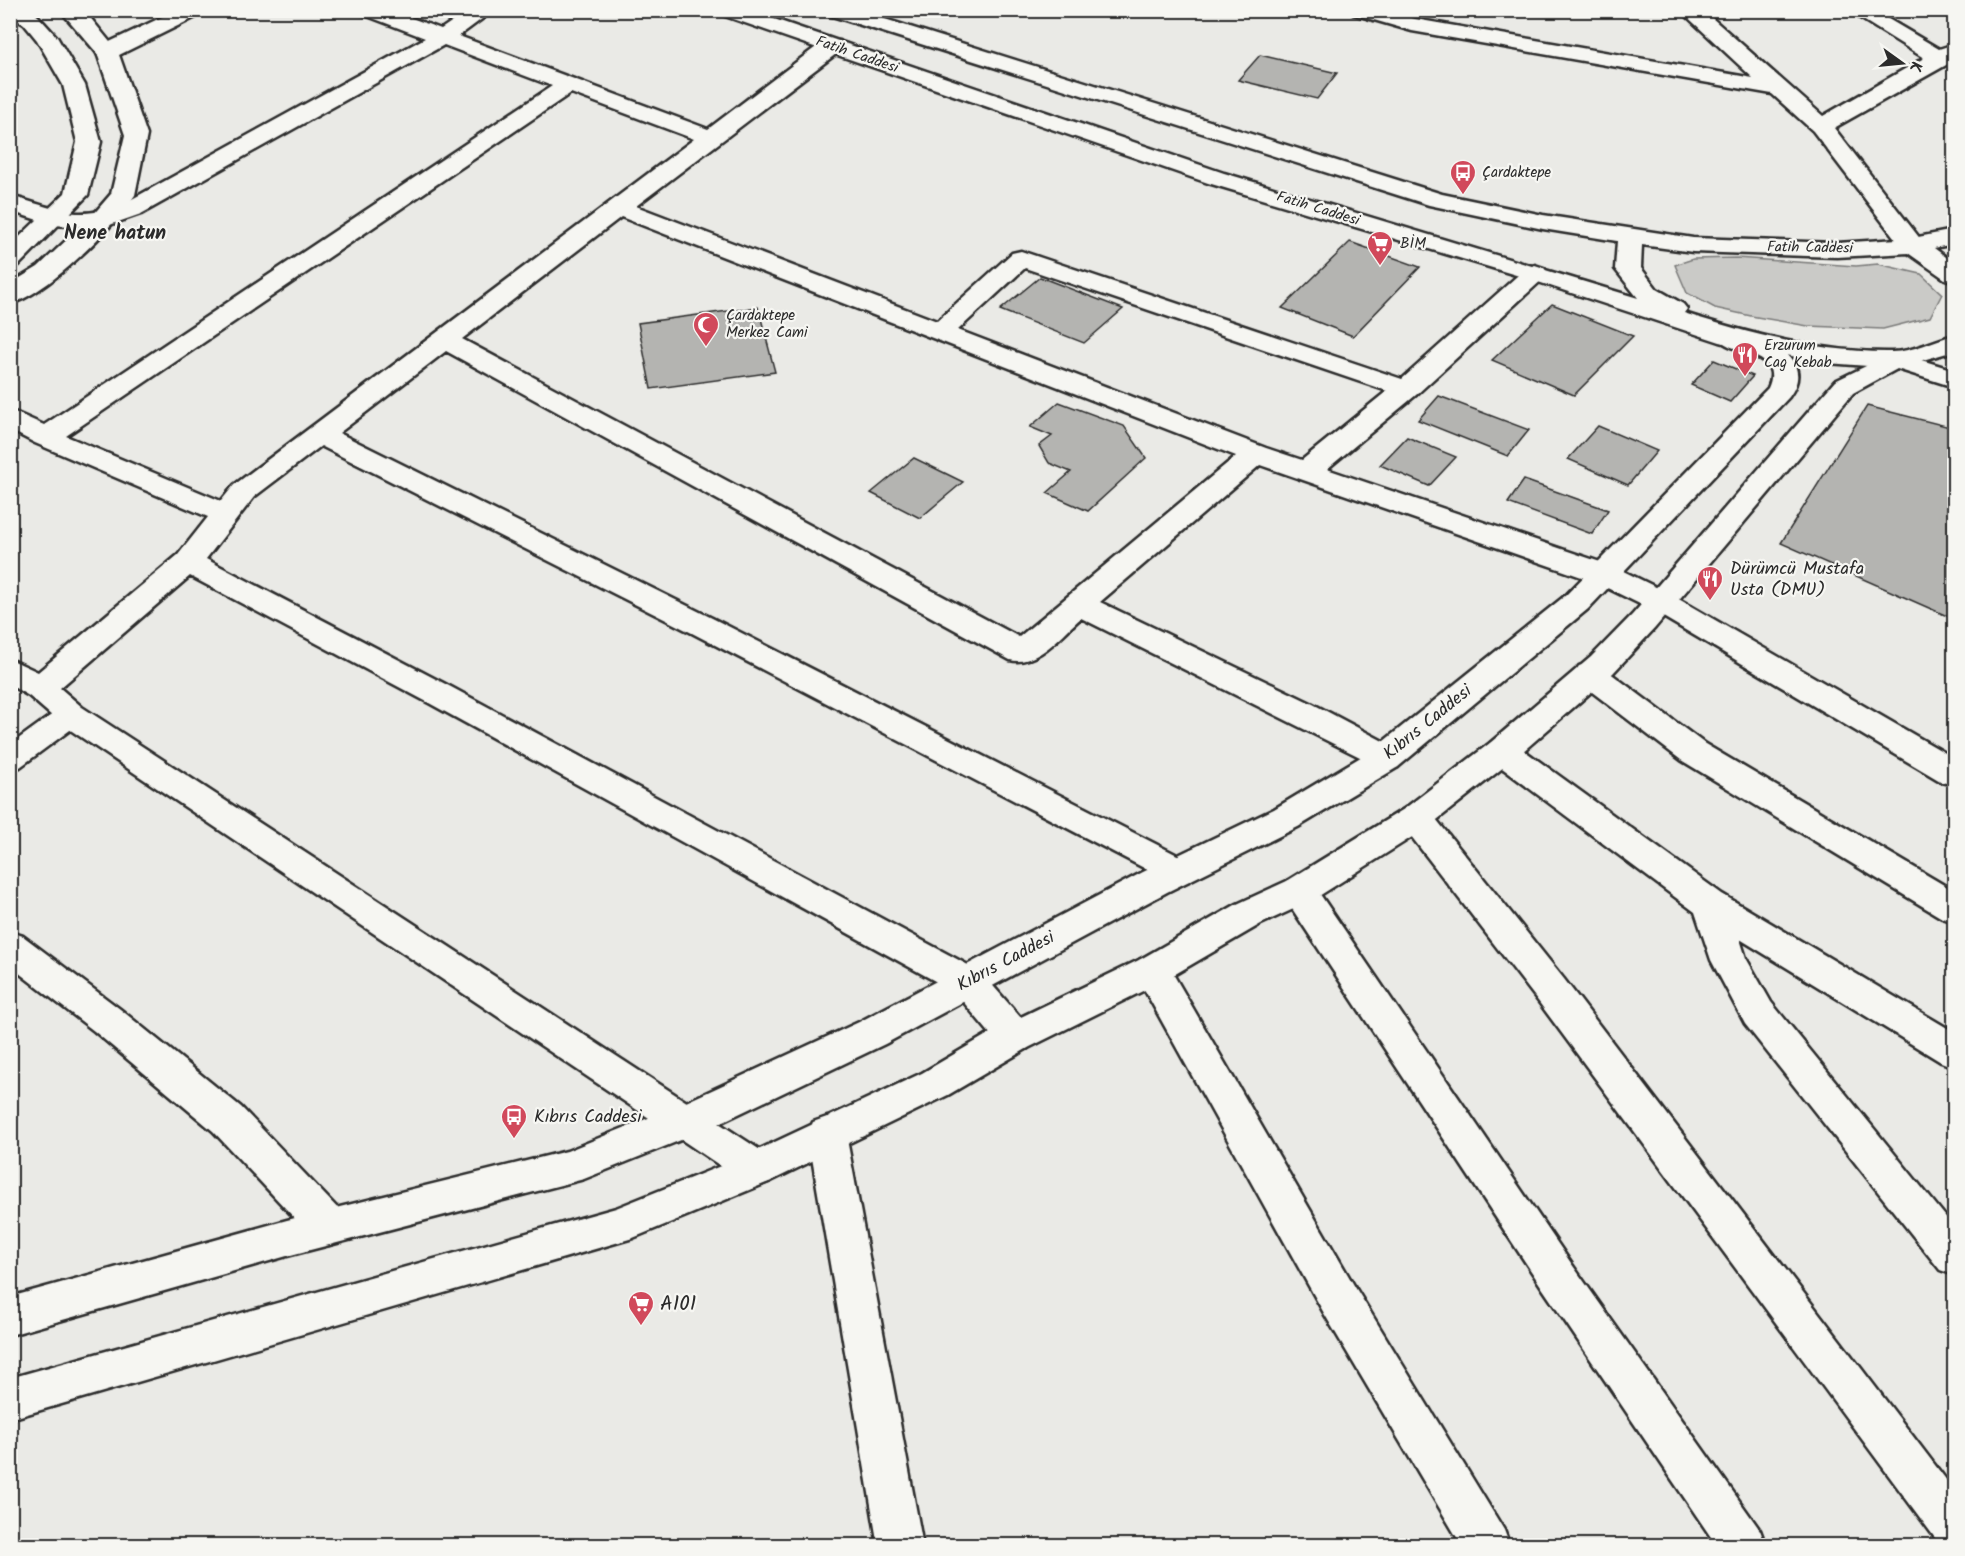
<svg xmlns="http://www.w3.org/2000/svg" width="1965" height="1556" font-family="Kalam,sans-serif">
  <rect width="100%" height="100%" fill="#eaeae6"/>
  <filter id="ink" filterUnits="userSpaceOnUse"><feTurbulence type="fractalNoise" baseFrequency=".0167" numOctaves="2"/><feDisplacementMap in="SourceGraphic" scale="12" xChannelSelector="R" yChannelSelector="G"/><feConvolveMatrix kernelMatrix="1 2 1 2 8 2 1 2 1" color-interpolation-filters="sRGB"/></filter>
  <g filter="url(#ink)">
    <!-- green -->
    <path fill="#cacac7" stroke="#7a7a79" stroke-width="1.5" d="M1736,258L1856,266L1878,264L1921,274L1942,294L1930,317L1883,329L1808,326L1751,316L1715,308L1687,293L1675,265L1693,259Z"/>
    <!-- building -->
    <g fill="#b4b4b1" stroke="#2b2b2b" stroke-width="1.5">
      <path d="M1033,10H1066L1058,17Z"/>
      <path d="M1260,55L1337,73L1317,99L1238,80Z"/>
      <path d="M1350,242L1420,267L1353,336L1282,308Z"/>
      <path d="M1040,277L1123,309L1084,343L1000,310Z"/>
      <path d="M1552,304L1633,336L1574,395L1492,360Z"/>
      <path d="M758,307L775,372L651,389L638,323Z"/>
      <path d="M1714,360L1753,376L1730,402L1691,385Z"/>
      <path d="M1439,396L1529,430L1508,456L1418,420Z"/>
      <path d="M1059,402L1124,426L1146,458L1088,511L1047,493L1071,472L1049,463L1039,446L1052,436L1030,427Z"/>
      <path d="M1867,406L1954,428V619L1781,543Z"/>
      <path d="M1598,426L1657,451L1628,485L1568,459Z"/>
      <path d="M1407,437L1456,457L1429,486L1380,465Z"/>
      <path d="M914,458L963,482L920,518L871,493Z"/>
      <path d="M1524,480L1608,510L1592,534L1508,503Z"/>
    </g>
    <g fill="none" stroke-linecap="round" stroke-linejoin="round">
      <defs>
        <path id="service" d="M71,705L81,708L85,715L81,722L20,767L10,770V745L61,708Z"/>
        <g id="minor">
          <path d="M177,10H205L202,14L115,57H99L96,52L99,47Z"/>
          <path d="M359,10H390L441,29L469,10H494L459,36L708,129L824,41H840L843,46L840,51L636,206L937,321L1012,253L1021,251L1402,379L1526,268L1535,265L1544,268L1548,273L1544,278L1416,395L1327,469L1615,567L1670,594L1954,758V785L1942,782L1648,608L1593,581L1260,465L1100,602L1313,704L1398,749L1402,758L1398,767L1386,770L1081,618C1062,634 1037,667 1010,660L446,351L339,433L714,619L1191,862L1196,871L1191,880L1179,884L1167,880L692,633L321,446L254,497L206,559L451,687L981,972L1028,1026L1034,1037L1028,1048L1015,1052L1002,1048L955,992L429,703L190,576L60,688L82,707L771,1157L777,1169L771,1181L757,1186L743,1181L60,723L29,696L10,685V659L38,672L178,555L208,517L35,443L10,430V410L44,425L552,86L444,45L141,214L101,228L53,225L10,211V196C57,208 74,223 123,204L425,38L362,14ZM571,93L694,139L234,485L221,501L66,436ZM621,217L1236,456L1019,637L462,339ZM1025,268L1387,391L1302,460L1266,448L958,330Z"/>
          <path d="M1350,10H1385L1415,19L1753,78L1680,10H1703L1823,116L1924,58L1847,10H1873L1939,49L1954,44V59L1948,64L1834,128L1925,245L1922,250L1913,252L1904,250L1813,131L1772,94L1412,31L1353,14Z"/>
          <path d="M1590,663L1601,666L1705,744L1954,891V922L1942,918L1681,760L1579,682L1574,674L1579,666Z"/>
          <path d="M1502,739L1514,743L1722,894L1954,1032V1067L1941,1062L1740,939L1746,958L1771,1002L1954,1227V1275L1940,1270L1745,1024L1711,960L1695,912L1490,759L1486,751L1490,743Z"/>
          <path d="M1416,805L1428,809L1564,979L1954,1490V1546L1938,1542L1538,1001L1404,827L1399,818L1404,809Z"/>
          <path d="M1299,877L1311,881L1571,1263L1760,1530L1766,1546H1717L1543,1289L1287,901L1282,891L1287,881Z"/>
          <path d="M10,932L23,936L120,1009L241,1107L343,1214L349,1227L343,1240L329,1245L315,1240L213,1131L94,1031L10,966Z"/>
          <path d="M1152,955L1165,960L1355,1287L1504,1530L1510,1546H1462L1325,1315L1139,980L1134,970L1139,960Z"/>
          <path d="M827,1117L841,1122L846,1134L923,1546H878L808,1134L813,1122Z"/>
        </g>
        <g id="tertiary">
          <path d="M10,10H30L38,16L57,37L85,85L101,142L88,195L19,265L10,267V246L65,193L77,142L63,85L37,40L24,24L10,16Z"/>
          <path d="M60,10H84L118,52L147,135L135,195C113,227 48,294 10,304V284L38,267L92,216L111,194L125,135L97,53Z"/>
        </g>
        <g id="secondary">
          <path d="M1729,328C1760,336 1819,356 1789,397L1588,609L1398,767L1298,827L1167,892L885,1044L701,1132L584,1179L287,1256L10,1335V1297L287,1220L567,1151L673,1108L859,1022L1143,872L1274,809L1374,749L1566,595L1768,388C1785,351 1730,356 1716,336L1720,330Z"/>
          <path d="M1895,352L1954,370V387L1897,369L1853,393L1655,628L1613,673L1514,759L1428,827L1311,901L1261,924L1165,980L1028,1048L948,1095L771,1181L633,1238L10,1419V1378L616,1208L743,1157L922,1073L1002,1026L1139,960L1237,904L1287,881L1404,809L1490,743L1591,657L1633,614L1835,381Z"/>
        </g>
        <path id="primary" d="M716,10H748L1224,173L1638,298L1615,269L1617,241L1543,229L1429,205L826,14L823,10H856L1442,194L1543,215L1693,238L1837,243L1913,238L1954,230V244L1934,248L1954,263V282L1945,279L1908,253L1837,257L1693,252L1642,245L1641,268L1657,289L1683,304L1687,309L1684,313C1750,334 1822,353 1892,352C1912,352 1935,340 1954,335V351L1895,368L1827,363L1720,342L1526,278L1208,183L719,14Z"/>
      </defs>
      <!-- service casing -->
      <use href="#service" stroke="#2b2b2b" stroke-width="5"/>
      <!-- minor casing -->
      <use href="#minor" stroke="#2b2b2b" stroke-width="5"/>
      <!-- tertiary casing -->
      <use href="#tertiary" stroke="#2b2b2b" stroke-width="5"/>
      <!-- secondary casing -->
      <use href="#secondary" stroke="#2b2b2b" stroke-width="5"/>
      <!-- primary casing -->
      <use href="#primary" stroke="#2b2b2b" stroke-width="5"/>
      <!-- service -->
      <use href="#service" fill="#f6f6f2" fill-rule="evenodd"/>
      <!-- minor -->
      <use href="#minor" fill="#f6f6f2" fill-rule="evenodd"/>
      <!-- tertiary -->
      <use href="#tertiary" fill="#f6f6f2" fill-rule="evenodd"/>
      <!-- secondary -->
      <use href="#secondary" fill="#f6f6f2" fill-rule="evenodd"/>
      <!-- primary -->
      <use href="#primary" fill="#f6f6f2" fill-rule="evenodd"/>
    </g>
  </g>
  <!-- icons -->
  <defs>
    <symbol id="bus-pin" viewBox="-11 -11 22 30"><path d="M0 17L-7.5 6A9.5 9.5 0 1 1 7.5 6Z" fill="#d1495b" stroke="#f6f6f2"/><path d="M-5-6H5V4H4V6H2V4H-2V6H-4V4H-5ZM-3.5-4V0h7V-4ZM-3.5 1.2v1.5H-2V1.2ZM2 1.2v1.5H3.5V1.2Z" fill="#fff"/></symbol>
    <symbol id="supermarket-pin" viewBox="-11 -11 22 30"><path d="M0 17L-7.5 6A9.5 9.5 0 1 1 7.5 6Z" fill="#d1495b" stroke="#f6f6f2"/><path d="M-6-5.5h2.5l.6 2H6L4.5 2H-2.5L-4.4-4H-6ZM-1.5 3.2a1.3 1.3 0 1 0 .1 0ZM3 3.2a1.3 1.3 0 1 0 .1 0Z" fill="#fff"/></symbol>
    <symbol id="mosque-pin" viewBox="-11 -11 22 30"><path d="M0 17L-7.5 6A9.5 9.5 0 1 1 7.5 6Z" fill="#d1495b" stroke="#f6f6f2"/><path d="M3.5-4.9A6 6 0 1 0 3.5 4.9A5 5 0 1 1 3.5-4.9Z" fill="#fff"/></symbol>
    <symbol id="restaurant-pin" viewBox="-11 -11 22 30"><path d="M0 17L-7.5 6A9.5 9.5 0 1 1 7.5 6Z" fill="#d1495b" stroke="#f6f6f2"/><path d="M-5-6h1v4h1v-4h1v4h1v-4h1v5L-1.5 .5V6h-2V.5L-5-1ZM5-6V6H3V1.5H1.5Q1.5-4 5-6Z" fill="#fff"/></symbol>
  </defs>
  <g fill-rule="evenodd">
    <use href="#bus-pin" x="1448" y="158" width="30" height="40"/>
    <use href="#supermarket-pin" x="1365" y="229" width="30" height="40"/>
    <use href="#mosque-pin" x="691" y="310" width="30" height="40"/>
    <use href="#restaurant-pin" x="1730" y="340" width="30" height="40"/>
    <use href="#restaurant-pin" x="1695" y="564" width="30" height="40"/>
    <use href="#bus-pin" x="499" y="1102" width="30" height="40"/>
    <use href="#supermarket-pin" x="626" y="1289" width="30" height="40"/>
  </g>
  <g text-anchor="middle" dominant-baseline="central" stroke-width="4.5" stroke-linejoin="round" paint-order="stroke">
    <!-- far-street labels -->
    <g font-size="15" fill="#2b2b2b" stroke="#f6f6f2">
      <text transform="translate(857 55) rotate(19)">Fatih Caddesi</text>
      <text transform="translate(1318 209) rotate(17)">Fatih Caddesi</text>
      <text transform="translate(1810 248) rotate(1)">Fatih Caddesi</text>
    </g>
    <!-- far-poi labels -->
    <g font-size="15" fill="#2b2b2b" stroke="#f6f6f2" text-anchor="start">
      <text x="1482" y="173">Çardaktepe</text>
      <text x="1400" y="244">BİM</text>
      <text x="726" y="316">Çardaktepe<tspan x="726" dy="17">Merkez Cami</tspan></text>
      <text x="1764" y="346">Erzurum<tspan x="1764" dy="17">Cag Kebab</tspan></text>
    </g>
    <!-- poi labels -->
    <g font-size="18" fill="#2b2b2b" stroke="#f6f6f2" text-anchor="start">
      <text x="1730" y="569">Dürümcü Mustafa<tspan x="1730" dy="21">Usta (DMU)</tspan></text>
      <text x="534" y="1117">Kıbrıs Caddesi</text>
    </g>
    <!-- street labels -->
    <g font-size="18" fill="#2b2b2b" stroke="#f6f6f2">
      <text transform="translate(1428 723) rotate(-39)">Kıbrıs Caddesi</text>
      <text transform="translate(1006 962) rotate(-28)">Kıbrıs Caddesi</text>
    </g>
    <!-- far-district labels -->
    <g font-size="20" font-weight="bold" fill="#2b2b2b" stroke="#f6f6f2">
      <text x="115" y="234">Nene hatun</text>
    </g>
    <!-- near-poi labels -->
    <g font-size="21" fill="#2b2b2b" stroke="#f6f6f2" text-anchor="start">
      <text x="660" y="1304">A101</text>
    </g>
  </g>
  <!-- margin -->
  <rect width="1965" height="1556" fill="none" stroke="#f6f6f2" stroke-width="36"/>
  <rect x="18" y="18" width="1929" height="1520" fill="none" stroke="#2b2b2b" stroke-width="2" filter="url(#ink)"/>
  <!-- north arrow -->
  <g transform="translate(1902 63) rotate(105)" stroke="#f6f6f2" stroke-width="4.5" paint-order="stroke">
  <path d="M0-4.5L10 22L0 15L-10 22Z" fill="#2b2b2b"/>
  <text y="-9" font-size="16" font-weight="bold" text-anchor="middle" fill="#2b2b2b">K</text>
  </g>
</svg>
